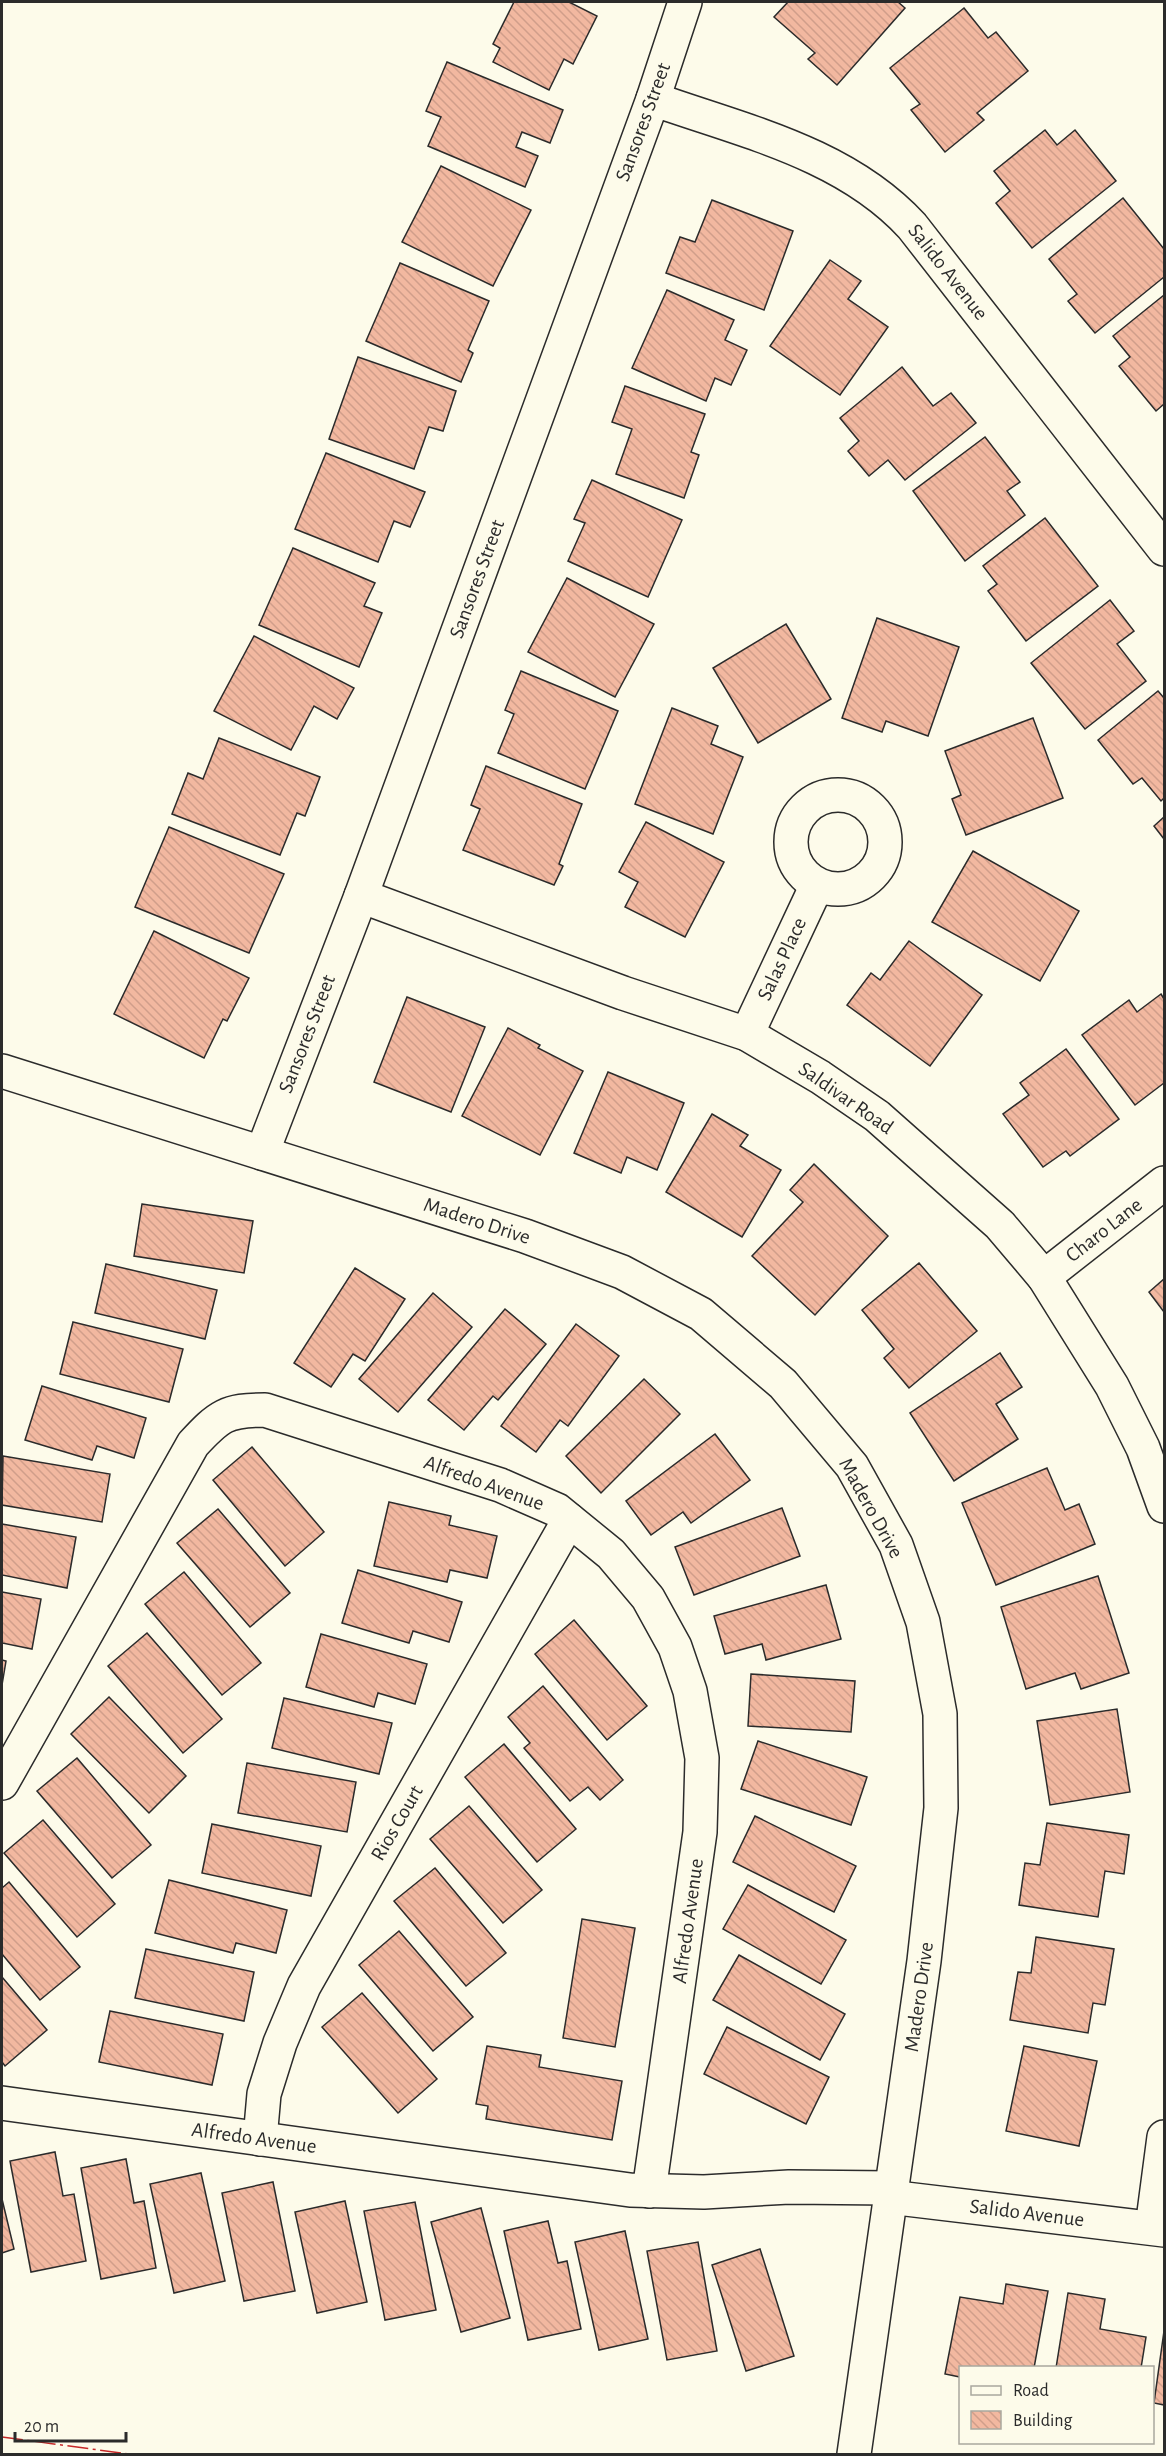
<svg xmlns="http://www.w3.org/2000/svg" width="1166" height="2456" font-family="'Alegreya Sans',sans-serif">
  <defs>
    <pattern id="building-back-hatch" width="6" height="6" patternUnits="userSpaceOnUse" patternTransform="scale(1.5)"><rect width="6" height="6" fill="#f2b8a0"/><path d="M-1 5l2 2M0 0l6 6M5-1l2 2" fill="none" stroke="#d09e8a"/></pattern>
  </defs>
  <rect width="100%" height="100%" fill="#fdfbea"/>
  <!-- building -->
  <g fill="url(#building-back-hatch)" stroke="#2b2b2b" stroke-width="1.5">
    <path d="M514,2H569L597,16L573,64L564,59L549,90L493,62L500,48L493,44Z"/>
    <path d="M788,2H898L905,8L837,85L808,59L815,53L774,17Z"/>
    <path d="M964,8L988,38L996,32L1028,71L977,113L984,120L945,152L911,110L920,104L890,68Z"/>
    <path d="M447,62L563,110L550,143L522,132L516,147L538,156L525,187L428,146L441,117L426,111Z"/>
    <path d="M1045,130L1057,145L1075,130L1116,181L1032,248L996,203L1010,191L994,171Z"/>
    <path d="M441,166L531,210L493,286L402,242Z"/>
    <path d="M1123,198L1164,249V277L1095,333L1068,301L1077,294L1049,259Z"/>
    <path d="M712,200L793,231L764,310L666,273L680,237L695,242Z"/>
    <path d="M830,260L861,281L848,299L888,327L840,395L770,346Z"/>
    <path d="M400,263L489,301L468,350L473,353L461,382L366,341Z"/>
    <path d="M667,290L734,320L725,340L747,350L731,385L715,378L706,401L632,368Z"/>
    <path d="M1164,295V404L1156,411L1119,366L1130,357L1113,336Z"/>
    <path d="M358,357L456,391L443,431L429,427L414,469L329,439Z"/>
    <path d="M902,367L933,406L951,393L976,423L905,480L888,460L869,476L848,451L859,441L840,418Z"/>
    <path d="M625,386L705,414L691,452L699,455L684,498L616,474L632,429L612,422Z"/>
    <path d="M985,437L1020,482L1007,491L1025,515L965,561L913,491Z"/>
    <path d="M326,453L425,492L410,527L394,521L378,562L295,529Z"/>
    <path d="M592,480L682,520L648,597L568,561L585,523L574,519Z"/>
    <path d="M1045,518L1098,586L1026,641L988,591L997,584L983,566Z"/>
    <path d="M293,548L375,583L364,606L382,613L359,667L259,625Z"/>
    <path d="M567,578L654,624L615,697L528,652Z"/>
    <path d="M1110,600L1134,631L1117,644L1146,681L1085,729L1031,663Z"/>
    <path d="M877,618L959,647L928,736L886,721L882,732L842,718Z"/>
    <path d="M786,624L831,699L758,743L713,668Z"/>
    <path d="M254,636L354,688L337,719L314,706L291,750L214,711Z"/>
    <path d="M521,671L618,711L585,789L498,753L514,714L505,710Z"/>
    <path d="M1158,691L1164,698V798L1161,801L1142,778L1133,784L1098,740Z"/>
    <path d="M672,708L718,726L711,744L743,757L713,834L635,804Z"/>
    <path d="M1033,718L1063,798L966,835L952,799L961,795L945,751Z"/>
    <path d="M219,738L320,777L305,816L297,813L280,855L172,814L188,773L203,779Z"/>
    <path d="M486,766L582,804L559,864L563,866L554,885L463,850L480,809L471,805Z"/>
    <path d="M1164,817V839L1154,826Z"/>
    <path d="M646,822L724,862L685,937L625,907L638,882L619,872Z"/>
    <path d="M169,827L284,874L249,953L135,907Z"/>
    <path d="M973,851L1079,911L1040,981L932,922Z"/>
    <path d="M154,931L249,978L227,1021L223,1019L204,1058L114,1014Z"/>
    <path d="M909,941L982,995L930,1066L847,1005L871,973L880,980Z"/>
    <path d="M1161,994L1164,999V1083L1135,1105L1082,1035L1129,1000L1137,1012Z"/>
    <path d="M407,997L485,1027L451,1112L374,1082Z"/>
    <path d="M508,1028L540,1045L538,1048L583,1071L540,1155L462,1116Z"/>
    <path d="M1066,1049L1119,1119L1070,1156L1066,1151L1043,1167L1003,1114L1029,1095L1020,1083Z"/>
    <path d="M608,1072L684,1103L657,1170L627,1157L621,1173L574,1153Z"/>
    <path d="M712,1114L748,1135L740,1146L781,1170L742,1237L666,1192Z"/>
    <path d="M814,1164L888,1236L815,1315L752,1256L803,1202L790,1190Z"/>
    <path d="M142,1204L253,1221L244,1273L134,1256Z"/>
    <path d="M919,1263L977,1331L909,1388L884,1358L894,1349L862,1310Z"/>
    <path d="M106,1264L217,1290L205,1339L95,1313Z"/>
    <path d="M355,1268L405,1299L365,1361L353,1354L331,1387L294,1363Z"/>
    <path d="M1164,1279V1312L1149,1292Z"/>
    <path d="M433,1293L472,1327L398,1412L359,1379Z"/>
    <path d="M505,1309L546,1344L498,1400L493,1396L464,1430L428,1400Z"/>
    <path d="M73,1322L183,1349L169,1402L60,1374Z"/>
    <path d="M576,1324L619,1356L568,1426L560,1420L536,1452L501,1426Z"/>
    <path d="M1000,1353L1022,1387L996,1404L1018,1439L954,1481L910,1413Z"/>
    <path d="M644,1379L680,1414L601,1493L566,1456Z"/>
    <path d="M42,1386L146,1418L134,1458L97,1446L92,1460L25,1440Z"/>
    <path d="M715,1434L750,1480L691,1523L683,1512L651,1535L626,1501Z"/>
    <path d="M252,1447L324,1532L285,1566L213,1480Z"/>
    <path d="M3,1456L110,1474L102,1522L2,1505Z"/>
    <path d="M1047,1468L1065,1510L1079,1504L1095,1544L996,1585L962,1503Z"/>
    <path d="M389,1502L451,1516L449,1525L497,1536L487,1578L450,1570L447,1582L374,1566Z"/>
    <path d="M782,1508L800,1556L694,1595L675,1547Z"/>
    <path d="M218,1509L290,1593L250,1627L177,1543Z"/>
    <path d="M2,1524L76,1537L67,1588L2,1575Z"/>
    <path d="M358,1570L462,1602L449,1642L413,1631L409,1643L342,1623Z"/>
    <path d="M184,1572L261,1663L222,1695L145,1604Z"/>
    <path d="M1098,1576L1129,1673L1081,1689L1075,1673L1026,1689L1001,1607Z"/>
    <path d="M826,1585L841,1639L766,1660L762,1644L725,1654L714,1616Z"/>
    <path d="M2,1592L41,1599L32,1649L2,1643Z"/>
    <path d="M574,1620L647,1706L607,1740L535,1654Z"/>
    <path d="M147,1633L222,1719L183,1753L108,1666Z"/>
    <path d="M321,1634L427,1664L415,1704L378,1693L374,1707L306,1687Z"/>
    <path d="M2,1660L6,1661L2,1685Z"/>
    <path d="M751,1674L855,1681L851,1732L748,1726Z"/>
    <path d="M543,1686L623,1780L600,1800L588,1787L570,1801L524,1748L530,1743L508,1717Z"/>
    <path d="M109,1697L186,1776L149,1813L71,1734Z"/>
    <path d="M284,1698L392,1723L379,1774L272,1748Z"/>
    <path d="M1117,1709L1130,1792L1050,1805L1037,1721Z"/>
    <path d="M758,1741L867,1777L851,1825L741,1789Z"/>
    <path d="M504,1744L576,1829L537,1862L465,1777Z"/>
    <path d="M77,1758L151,1845L112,1878L37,1791Z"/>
    <path d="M247,1763L356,1782L347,1832L238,1813Z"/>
    <path d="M469,1806L542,1890L503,1923L430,1839Z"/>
    <path d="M755,1816L856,1866L834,1912L733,1862Z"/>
    <path d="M43,1820L115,1904L77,1937L4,1853Z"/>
    <path d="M1047,1823L1129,1835L1124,1874L1105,1871L1098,1917L1019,1905L1025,1863L1040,1865Z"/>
    <path d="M212,1824L321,1846L311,1896L202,1873Z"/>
    <path d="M435,1868L506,1953L466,1986L394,1901Z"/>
    <path d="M169,1880L287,1910L276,1953L236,1943L233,1953L155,1933Z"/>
    <path d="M9,1882L80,1967L40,2000L2,1954V1888Z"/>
    <path d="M748,1885L846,1940L821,1984L723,1929Z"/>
    <path d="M582,1919L635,1928L615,2047L563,2038Z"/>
    <path d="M399,1931L473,2017L433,2051L359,1965Z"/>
    <path d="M1036,1937L1114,1949L1105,2005L1093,2003L1088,2033L1010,2020L1018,1972L1031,1973Z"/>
    <path d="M146,1949L254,1972L244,2021L135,1998Z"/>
    <path d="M739,1955L845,2014L820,2060L713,2000Z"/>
    <path d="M2,1977L47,2030L5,2066L2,2062Z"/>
    <path d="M362,1993L437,2079L398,2113L322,2027Z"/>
    <path d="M110,2011L223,2034L212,2085L99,2062Z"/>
    <path d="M727,2027L829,2077L806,2124L704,2074Z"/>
    <path d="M487,2046L541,2055L539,2067L622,2081L612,2140L486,2119L488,2106L476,2104Z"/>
    <path d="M1024,2046L1097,2061L1079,2146L1006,2131Z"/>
    <path d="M55,2152L63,2196L74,2194L86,2261L31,2272L10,2161Z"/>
    <path d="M126,2159L134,2203L144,2201L156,2268L101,2279L81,2168Z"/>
    <path d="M201,2173L225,2281L174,2293L150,2184Z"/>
    <path d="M273,2182L295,2291L244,2301L222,2193Z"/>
    <path d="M2,2199L14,2249L2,2253Z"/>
    <path d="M345,2201L367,2302L317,2313L295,2212Z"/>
    <path d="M415,2202L436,2310L385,2320L364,2211Z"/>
    <path d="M481,2208L510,2318L461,2332L431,2222Z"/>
    <path d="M548,2221L558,2263L567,2261L581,2329L528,2340L504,2231Z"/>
    <path d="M625,2231L648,2339L599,2350L575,2242Z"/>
    <path d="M698,2242L717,2351L667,2360L647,2251Z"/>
    <path d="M760,2249L794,2356L746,2371L712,2265Z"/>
    <path d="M1006,2284L1048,2291L1034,2368H960V2377L945,2374L960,2297L1003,2304Z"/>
    <path d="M1068,2293L1105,2299L1100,2329L1146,2337L1141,2368H1056Z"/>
    <path d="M1164,2331V2405L1154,2403Z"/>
  </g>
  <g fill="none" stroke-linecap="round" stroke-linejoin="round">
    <defs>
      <g id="street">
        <path d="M653,99C743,131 845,153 912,226L1164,549"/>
        <circle cx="838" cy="842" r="47"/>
        <path d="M361,896L623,993L747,1034L820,1077L877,1116L1000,1225L1044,1277L1112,1386L1143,1448L1164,1506"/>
        <path d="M747,1034L817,885"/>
        <path d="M262,1153L361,896L653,99L685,2"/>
        <path d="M1044,1277L1164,1183"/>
        <path d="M2,1783L193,1444C219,1416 226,1410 265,1410L500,1485L557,1510L611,1554L648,1598L675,1647L690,1691L702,1758L700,1832L649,2191"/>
        <path d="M2,2103L630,2190L704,2192L789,2187L891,2188"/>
        <path d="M260,2139L264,2094L280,2043L304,1986L569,1520"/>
        <path d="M889,2197L1164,2230"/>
        <path d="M1152,2228L1164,2137"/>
      </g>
      <path id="secondary" d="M2,1071L525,1236L622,1272L701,1314L783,1384L852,1466L896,1545L923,1622L940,1714L941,1808L924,1961L854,2454"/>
    </defs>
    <!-- street casing -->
    <use href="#street" stroke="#2b2b2b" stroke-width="36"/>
    <!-- secondary casing -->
    <use href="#secondary" stroke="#2b2b2b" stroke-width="36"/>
    <!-- street -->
    <use href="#street" stroke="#fdfbea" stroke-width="33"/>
    <!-- secondary -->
    <use href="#secondary" stroke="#fdfbea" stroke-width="33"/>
    <!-- power -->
    <path stroke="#c62828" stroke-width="1.5" stroke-dasharray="21 4.5 3 4.5" stroke-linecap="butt" d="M2,2437L129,2454"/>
  </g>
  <g text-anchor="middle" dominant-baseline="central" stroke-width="4.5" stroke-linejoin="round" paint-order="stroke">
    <!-- street labels -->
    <g font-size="21" fill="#2b2b2b" stroke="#fdfbea">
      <text transform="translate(643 122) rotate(-70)">Sansores Street</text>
      <text transform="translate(948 272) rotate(52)">Salido Avenue</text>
      <text transform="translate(477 579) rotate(-70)">Sansores Street</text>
      <text transform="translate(782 959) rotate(-65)">Salas Place</text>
      <text transform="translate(307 1034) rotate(-69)">Sansores Street</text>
      <text transform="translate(846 1098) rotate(35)">Saldivar Road</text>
      <text transform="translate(477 1221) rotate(18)">Madero Drive</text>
      <text transform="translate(1104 1230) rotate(-38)">Charo Lane</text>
      <text transform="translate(484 1483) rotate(20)">Alfredo Avenue</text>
      <text transform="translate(871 1508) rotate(61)">Madero Drive</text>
      <text transform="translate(397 1823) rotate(-60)">Rios Court</text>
      <text transform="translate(688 1921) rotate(-82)">Alfredo Avenue</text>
      <text transform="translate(919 1997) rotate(-82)">Madero Drive</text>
      <text transform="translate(254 2138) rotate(8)">Alfredo Avenue</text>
      <text transform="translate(1027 2213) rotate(7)">Salido Avenue</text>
    </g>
  </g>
  <!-- border -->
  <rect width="1166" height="2456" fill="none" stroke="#2b2b2b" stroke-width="6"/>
  <!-- legend -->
  <rect x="959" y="2366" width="195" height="78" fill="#fdfbea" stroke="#a9a89e" stroke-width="1.5"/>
  <rect x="971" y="2386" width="30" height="9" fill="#fdfbea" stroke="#a9a89e" stroke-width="1.5"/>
  <text x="1013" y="2396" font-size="18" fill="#2b2b2b">Road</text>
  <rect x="971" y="2411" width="30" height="18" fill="url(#building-back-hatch)" stroke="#a9a89e" stroke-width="1.5"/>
  <text x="1013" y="2426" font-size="18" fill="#2b2b2b">Building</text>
  <!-- scale -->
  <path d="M15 2432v9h111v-9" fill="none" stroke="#2b2b2b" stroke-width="3"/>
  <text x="24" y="2432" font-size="18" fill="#2b2b2b" stroke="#fdfbea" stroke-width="4.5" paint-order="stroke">20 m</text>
</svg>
